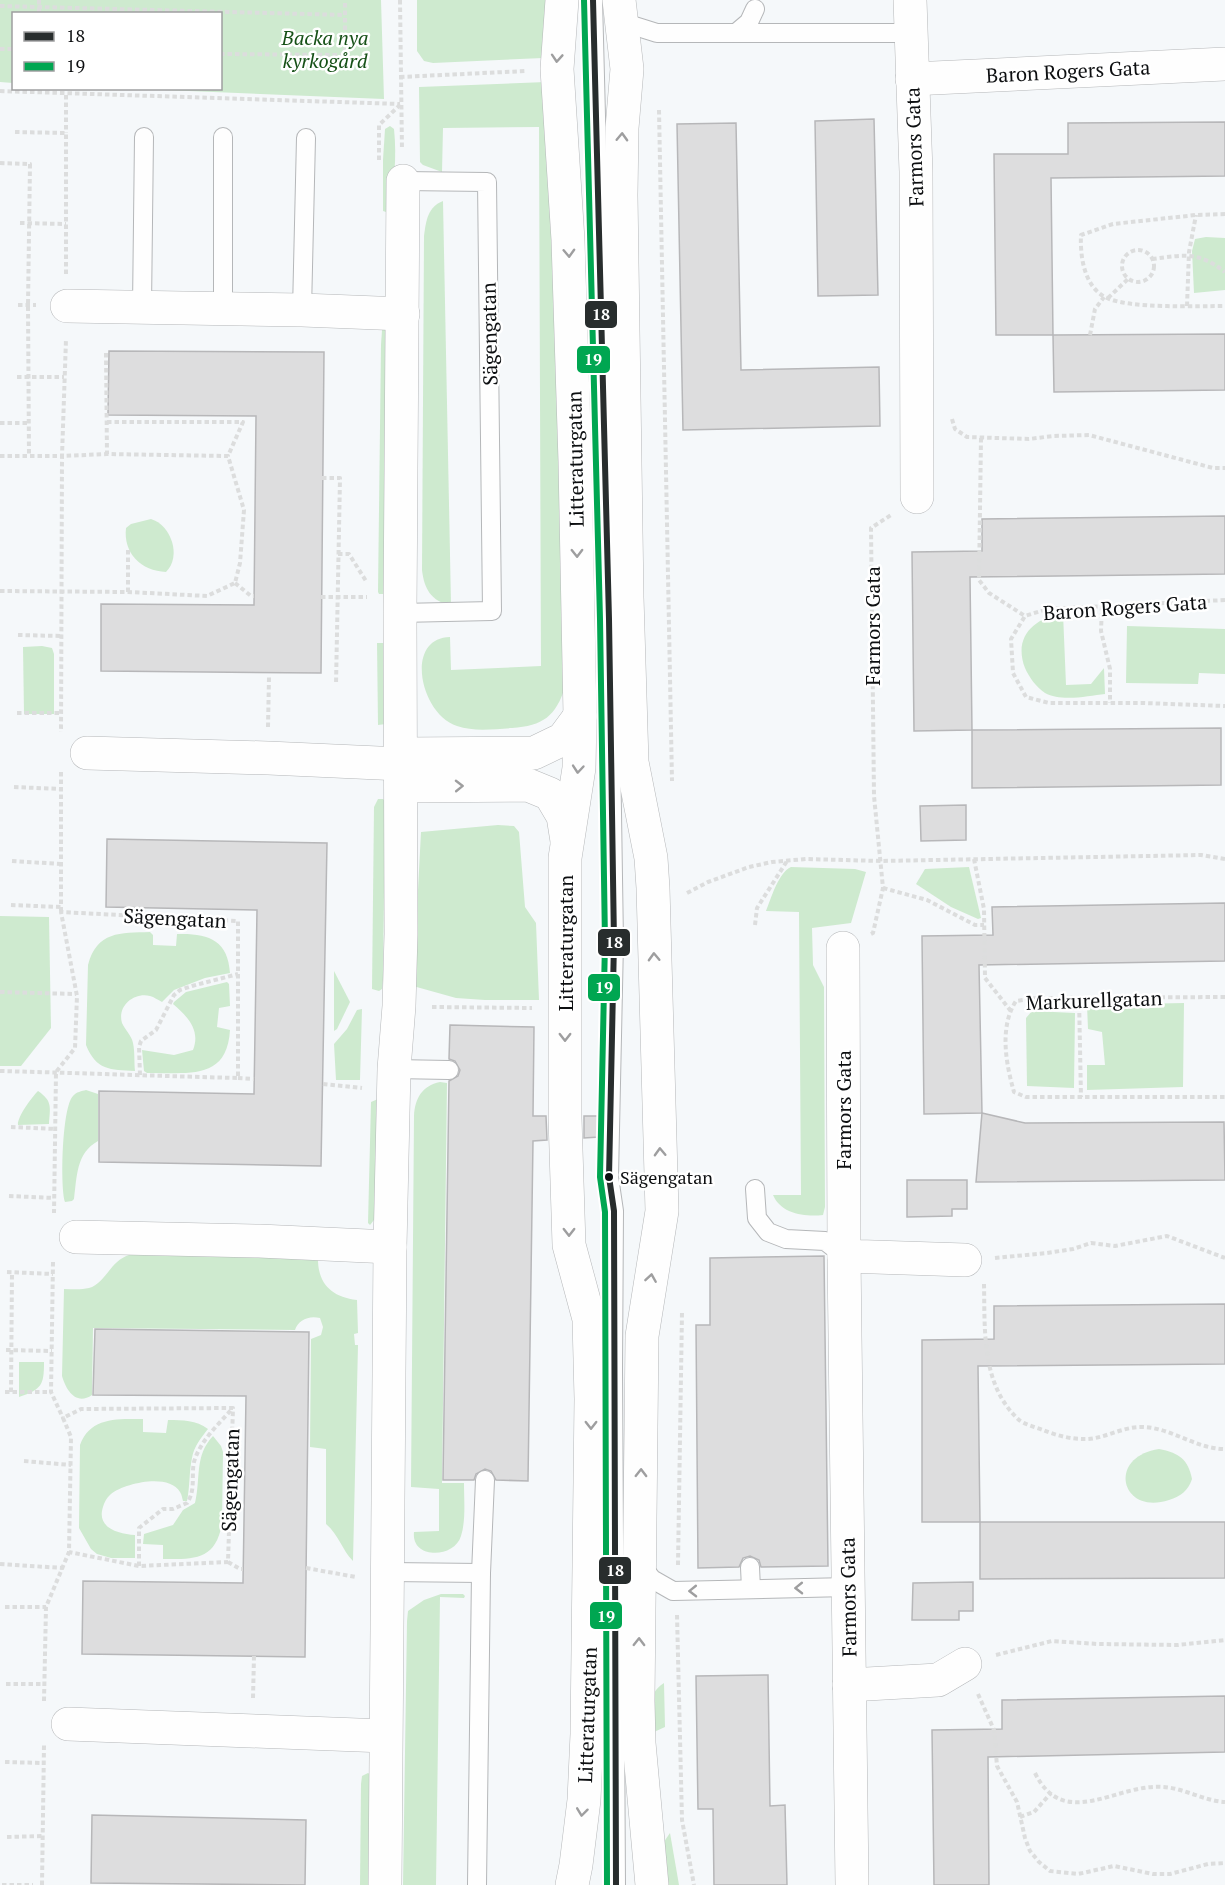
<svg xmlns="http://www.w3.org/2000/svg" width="1225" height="1885" font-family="'PT Serif',serif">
  <rect width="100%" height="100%" fill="#f5f8fa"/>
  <!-- green -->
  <g fill="#ceeacf">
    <path d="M0,0H381L384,99L140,89L220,88V14H14L13,83L0,82Z"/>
    <path d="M417,0H547L543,58L433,63L424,61L417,51Z"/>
    <path d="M546,82L560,377L565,687C556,716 543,726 512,728C495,729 474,732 457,726C420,714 404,638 450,637L451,670L541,666L539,127L443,128L442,172L423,165L420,162L419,87Z"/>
    <path d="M390,126L394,129C397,158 394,185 389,213L383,211V160L385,129Z"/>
    <path d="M443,201L451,605C431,602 424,588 422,570L424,236C426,220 428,207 443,201Z"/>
    <path d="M1206,237L1225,238V290L1194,293L1192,251L1195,239Z"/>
    <path d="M386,326V593L384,594H379L378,592L381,345L382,330Z"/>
    <path d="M151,519C171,525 182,556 166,572C141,571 123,553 126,528L131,524Z"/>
    <path d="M1063,613L1066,685L1091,684L1104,668L1105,694C1088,696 1061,702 1045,693C1036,687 1029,677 1025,668C1013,637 1034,618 1063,613Z"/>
    <path d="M1127,626L1225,629V674L1199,673L1198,684L1126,683Z"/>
    <path d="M377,643H385L386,724L378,725Z"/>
    <path d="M42,646L52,648L54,654V714H24L23,647Z"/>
    <path d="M378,799H383L385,801L383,980L382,989L379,991L372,989L374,807Z"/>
    <path d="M498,825L514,826L519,832L525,907L536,923L539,1000H485L456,998L413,986L421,832Z"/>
    <path d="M791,867L855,869L866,872L851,923L812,928L813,965L824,987L825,1207L823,1215C805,1217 781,1214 773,1195H801L799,912L766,911C771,899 778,873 791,867Z"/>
    <path d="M969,867L981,918L978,919L951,907L916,884L925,869Z"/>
    <path d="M0,916L49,917L51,1028L21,1066H0Z"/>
    <path d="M150,932L153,935V945L176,946L177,934C207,933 228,939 230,973L205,978L174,990L162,1002C158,1000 154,997 150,996C134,992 117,1006 122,1023C125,1030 132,1036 133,1043C135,1052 134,1062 135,1071C110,1070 96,1070 86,1045L88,965C97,931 120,933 150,932Z"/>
    <path d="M334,971L350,1002L337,1029L334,1031Z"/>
    <path d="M227,982L229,984L230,1006L219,1008L217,1027L230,1030C227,1082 186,1072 147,1073L144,1071L142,1050L174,1055L193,1050C201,1030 187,1016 173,1004L174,1002L186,992Z"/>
    <path d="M1184,1003L1183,1087L1087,1090V1065H1105L1102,1032L1088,1029L1087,1005Z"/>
    <path d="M362,1009L360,1080H336L334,1044L347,1029L357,1010Z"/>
    <path d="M1032,1011L1075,1013L1074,1088L1027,1086L1026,1018Z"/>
    <path d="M440,1082L447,1083L442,1483H464C464,1500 466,1520 461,1536C454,1559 411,1559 414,1532L439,1531V1489L411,1487L414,1116C415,1098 422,1086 440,1082Z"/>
    <path d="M86,1090L98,1094V1141C76,1153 77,1177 74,1199L72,1201L65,1202C60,1186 62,1107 73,1096C76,1092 82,1091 86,1090Z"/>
    <path d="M38,1091C53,1101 50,1108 49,1124L18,1125C17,1117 32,1097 38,1091Z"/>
    <path d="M378,1099L374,1220L370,1225L368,1223L371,1102Z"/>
    <path d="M129,1255L318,1256C317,1283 331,1297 357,1300L358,1333L354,1334L355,1345H358L353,1561C342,1550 339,1535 326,1524V1449L310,1447L311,1339L321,1335L323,1327L320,1318C309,1315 298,1320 295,1330L93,1328L92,1395C76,1406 66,1390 62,1376L64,1289C72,1289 81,1290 89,1288C105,1284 110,1261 129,1255Z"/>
    <path d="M19,1362H44C44,1385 42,1389 19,1397Z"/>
    <path d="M143,1419V1432L166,1433L168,1420C183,1420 196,1420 208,1429C201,1438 194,1446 192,1458C189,1472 190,1486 187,1501H183C182,1498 182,1495 180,1492C169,1473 125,1483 111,1494C106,1498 103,1505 102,1511C99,1529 120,1534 135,1535V1558H111L97,1554L91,1549L79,1528L80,1445C90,1417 117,1419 143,1419Z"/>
    <path d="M213,1436L221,1446L223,1452L222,1524C215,1561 194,1559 163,1559V1545L143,1544L144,1534L173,1525L183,1510L195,1503C201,1479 194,1456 213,1436Z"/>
    <path d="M1159,1449C1179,1453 1188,1459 1192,1479C1188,1491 1181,1496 1169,1500C1121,1516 1106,1457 1159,1449Z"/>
    <path d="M441,1594H463L465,1596L464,1598L440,1597L436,1885H403L407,1621L408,1611L424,1600Z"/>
    <path d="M664,1683L665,1727L654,1732C652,1713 645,1695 664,1683Z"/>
    <path d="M368,1773L371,1775L370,1885H360L361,1784L362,1776Z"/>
    <path d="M670,1833L679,1885H666L661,1846Z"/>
  </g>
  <!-- building -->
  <g fill="#ddddde" stroke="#b7b7b9" stroke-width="1.5">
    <path d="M874,119L878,295L818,296L815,121Z"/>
    <path d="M1225,122V176L1051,178L1053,335H996L994,154H1068V123Z"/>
    <path d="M736,123L741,370L879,367L880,426L683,430L677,124Z"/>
    <path d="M1225,334V390L1054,392L1053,335Z"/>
    <path d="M109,351L324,352L321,673L101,671V604L254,605L256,416L108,415Z"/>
    <path d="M1225,516V574L970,577L972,730L914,731L912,552L982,551V519Z"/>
    <path d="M1221,728V785L972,788V730Z"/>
    <path d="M966,805V840L921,841L920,806Z"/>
    <path d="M107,839L327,843L321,1166L99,1162V1091L254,1094L257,910L106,907Z"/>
    <path d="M1225,903V961L979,965L982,1113L924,1114L922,936L993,935L992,907Z"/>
    <path d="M450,1025L534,1027L533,1116H546L547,1140L533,1141L528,1481L496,1480L491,1471L485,1469L476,1474L474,1480H443L449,1081L458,1076L460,1070L455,1061L449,1059Z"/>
    <path d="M982,1113L1025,1123L1224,1122L1225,1180L976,1182Z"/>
    <path d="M584,1116H599V1137L584,1138Z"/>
    <path d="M907,1180H967V1209H952V1216L907,1217Z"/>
    <path d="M824,1256L828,1566L761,1567L759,1560L750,1556L743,1558L739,1567L698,1568L696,1325H710V1258Z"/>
    <path d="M1225,1304V1364L978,1366L980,1522H922V1340L994,1339V1306Z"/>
    <path d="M95,1329L309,1332L305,1657L82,1654L83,1581L243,1583L246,1396L93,1395Z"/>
    <path d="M980,1522H1225V1578L980,1579Z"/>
    <path d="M973,1582V1611H959V1620H912L913,1583Z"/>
    <path d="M768,1675L770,1806L785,1805L787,1885H714L713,1809H698L696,1676Z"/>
    <path d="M1225,1696V1752L988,1757L989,1885H934L932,1730L1002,1729V1700Z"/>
    <path d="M92,1815L306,1820L305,1885L91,1883Z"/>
  </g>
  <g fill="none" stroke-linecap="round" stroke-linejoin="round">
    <defs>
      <g id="lane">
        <path d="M593,0L609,619L614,942L609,1177L614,1211L613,1370L616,1885"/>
        <path d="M622,22L657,33H911"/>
        <path d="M736,33L749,22L755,9"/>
        <path d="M223,137V308"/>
        <path d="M142,307L144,137"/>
        <path d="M302,310L306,138"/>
        <path d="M400,613L492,611L487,182L403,181"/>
        <path d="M394,1069L449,1070"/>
        <path d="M755,1189L757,1218L768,1232L786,1239L825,1241L844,1256"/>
        <path d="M641,1565L652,1579L673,1591L848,1587"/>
        <path d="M750,1567L751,1589"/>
        <path d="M389,1572L481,1573"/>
        <path d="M477,1885L481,1573L485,1480"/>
      </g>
      <g id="street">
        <path d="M910,0L916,172L917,497"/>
        <path d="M912,79L1225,64"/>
        <path d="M67,306L302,310L403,314"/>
        <path d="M87,753L268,758L401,764"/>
        <path d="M401,754L534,753L563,739L580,716"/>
        <path d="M401,786L528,785L550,794L563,816L567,841"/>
        <path d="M843,948L844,1256L965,1260"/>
        <path d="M76,1237L259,1241L390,1247"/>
        <path d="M844,1256L852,1885"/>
        <path d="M849,1685L938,1680L965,1664"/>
        <path d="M68,1724L385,1736"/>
        <path d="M385,1885L390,1247L394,1069L399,1006L401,934L400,613L403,181"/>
      </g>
      <g id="secondary">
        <path d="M562,0L557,69L568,240L575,462L580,716L579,768L565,858V1118L569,1245L589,1319L591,1399L587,1734L584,1800L576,1865L572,1885"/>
        <path d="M619,0L627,69L622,128L621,195L627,597L632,762L651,858L653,888L662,1211L642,1336L638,1701L639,1743L652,1885"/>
      </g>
    </defs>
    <!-- lane casing -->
    <use href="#lane" stroke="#b5b7b9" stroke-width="20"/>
    <!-- street casing -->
    <use href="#street" stroke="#b5b7b9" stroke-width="34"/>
    <!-- secondary casing -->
    <use href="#secondary" stroke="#b5b7b9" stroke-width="34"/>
    <!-- path -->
    <g stroke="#dcdddd" stroke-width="4" stroke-dasharray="4.5 3" stroke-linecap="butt">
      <path d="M39,0V14"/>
      <path d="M400,0L402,150"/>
      <path d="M0,6L345,15"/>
      <path d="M0,49H14"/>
      <path d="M220,54L345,55V0"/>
      <path d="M400,77L526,71"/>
      <path d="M0,91L400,104"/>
      <path d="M66,95V133"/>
      <path d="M659,110L672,781"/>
      <path d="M15,132L66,133V275"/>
      <path d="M379,160V125L401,104"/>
      <path d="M0,163L30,164L28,305L29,456"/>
      <path d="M1225,214L1196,215L1113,224L1081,235C1080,256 1084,286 1105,297C1126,309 1198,306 1225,306"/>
      <path d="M20,223L66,224"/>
      <circle cx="1138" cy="266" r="16"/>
      <path d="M1152,259C1184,255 1198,251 1225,272"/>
      <path d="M1108,298L1128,279"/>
      <path d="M18,305H36"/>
      <path d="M1187,306L1189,252L1196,215"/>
      <path d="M1090,335L1095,309L1104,297"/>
      <path d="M106,353L107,454"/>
      <path d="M17,377H64"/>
      <path d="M952,419L955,429L967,437L1029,439L1053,436L1089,435L1213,468H1225"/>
      <path d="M107,422H243L228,456"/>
      <path d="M0,423H29"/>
      <path d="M981,438L979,580L989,593L1025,616"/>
      <path d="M0,456H62L66,339"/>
      <path d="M322,478H340L336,685"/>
      <path d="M338,554H349L366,581"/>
      <path d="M235,583L251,596H254"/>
      <path d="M0,591L128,592L207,596L235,583L240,563L244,510L228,456L107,454L62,456L61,732"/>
      <path d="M128,592V547"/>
      <path d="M321,597H367"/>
      <path d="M1225,600L1047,609L1025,616L1011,639L1013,673L1026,697L1049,703H1144L1225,706"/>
      <path d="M1102,606L1101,631L1110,669V703"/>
      <path d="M18,635L61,636"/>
      <path d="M17,713H61"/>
      <path d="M268,727L269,677"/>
      <path d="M61,772V912"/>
      <path d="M14,787L61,789"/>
      <path d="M974,859L984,909L985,978L1010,1010"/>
      <path d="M12,861L61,864"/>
      <path d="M883,888L927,900L975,925H984"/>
      <path d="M687,893L708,882L749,867L772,862L806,859L881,861L1201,855L1225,859"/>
      <path d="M11,905L61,907"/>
      <path d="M755,925L757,908L787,861"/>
      <path d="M871,934L873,933L883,888L874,796L871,528L891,515"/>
      <path d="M0,992L76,994"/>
      <path d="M1225,997L1037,998L1016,1001C999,1027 1006,1064 1014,1092L1026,1097H1225"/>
      <path d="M1079,998L1081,1097"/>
      <path d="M432,1007L532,1008"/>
      <path d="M0,1071C79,1073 159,1076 238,1078V921L61,912L77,996L75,1048L56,1072L54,1213"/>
      <path d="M140,1075L139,1047L141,1041L156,1030L174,995L180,990L192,986L238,974"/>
      <path d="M238,1078L254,1079"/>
      <path d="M323,1084L362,1088"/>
      <path d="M11,1127L56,1129"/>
      <path d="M9,1196L54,1198"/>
      <path d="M995,1258L1047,1253L1073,1249L1091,1243L1115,1246L1167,1236L1225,1258"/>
      <path d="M53,1262L51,1392L63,1418"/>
      <path d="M7,1272L53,1274"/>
      <path d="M984,1284C985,1330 981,1384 1018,1419C1023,1424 1035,1427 1043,1430C1055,1435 1070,1439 1083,1439C1102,1440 1121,1427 1141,1427C1171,1427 1195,1449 1225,1449"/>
      <path d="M6,1350L52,1351"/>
      <path d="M5,1392H51"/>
      <path d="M11,1392L12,1273"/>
      <path d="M24,1461L71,1465"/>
      <path d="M228,1562L240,1569H243"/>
      <path d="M0,1564L63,1568"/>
      <path d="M678,1565L682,1312"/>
      <path d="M139,1566V1528L163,1509H173L187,1503C196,1490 191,1476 194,1462C200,1441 218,1425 232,1409"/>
      <path d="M306,1568L356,1577"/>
      <path d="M5,1607H46"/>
      <path d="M677,1615L682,1820L694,1885"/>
      <path d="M996,1655L1052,1641L1098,1644L1178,1645L1225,1640"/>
      <path d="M6,1684H44"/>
      <path d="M978,1694L994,1730L997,1766L1017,1802L1025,1838L1030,1851L1039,1862L1050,1871L1078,1874L1114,1866L1153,1874H1170L1208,1864L1225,1863"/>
      <path d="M253,1698L254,1656"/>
      <path d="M44,1701L46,1607L69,1552L71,1437L63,1418L81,1409L233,1408L228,1562L139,1566L69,1552"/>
      <path d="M5,1762L43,1763"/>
      <path d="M1035,1773C1064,1832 1117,1783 1163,1787C1184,1788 1204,1801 1225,1802"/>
      <path d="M1020,1817L1034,1812L1051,1793"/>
      <path d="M7,1837L43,1836"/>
      <path d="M2,1885H33"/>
      <path d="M42,1885L44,1745"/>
    </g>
    <!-- lane -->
    <use href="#lane" stroke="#fefefe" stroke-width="18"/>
    <!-- street -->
    <use href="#street" stroke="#fefefe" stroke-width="33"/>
    <!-- secondary -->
    <use href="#secondary" stroke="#fefefe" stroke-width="33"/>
    <defs>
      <path id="bus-1" d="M593,0L609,619L614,942L609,1177L614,1211L616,1885"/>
      <path id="bus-2" d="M584,0L600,619L605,942L600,1177L605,1212L607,1885"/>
    </defs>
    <!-- bus-1 casing -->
    <use href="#bus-1" stroke="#fff" stroke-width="10"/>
    <!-- bus-2 casing -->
    <use href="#bus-2" stroke="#fff" stroke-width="10"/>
    <!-- bus-1 -->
    <use href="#bus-1" stroke="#282d2d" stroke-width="6"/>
    <!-- bus-2 -->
    <use href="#bus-2" stroke="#00a651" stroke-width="6"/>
  </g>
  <!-- one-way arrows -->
  <defs><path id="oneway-chevron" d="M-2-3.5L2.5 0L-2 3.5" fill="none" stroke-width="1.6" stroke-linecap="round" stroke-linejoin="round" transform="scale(1.5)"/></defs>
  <g stroke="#9e9e9f">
    <use href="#oneway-chevron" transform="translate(557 58) rotate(94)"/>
    <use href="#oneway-chevron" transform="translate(622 137) rotate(-88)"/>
    <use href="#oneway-chevron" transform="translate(569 253) rotate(88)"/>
    <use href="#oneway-chevron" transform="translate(577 553) rotate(89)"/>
    <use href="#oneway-chevron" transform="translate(578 769) rotate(95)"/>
    <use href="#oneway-chevron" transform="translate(459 786) rotate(-1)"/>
    <use href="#oneway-chevron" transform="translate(654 957) rotate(-92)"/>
    <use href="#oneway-chevron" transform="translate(565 1037) rotate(90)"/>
    <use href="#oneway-chevron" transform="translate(660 1152) rotate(-92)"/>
    <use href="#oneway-chevron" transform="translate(569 1232) rotate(90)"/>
    <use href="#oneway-chevron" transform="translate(651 1278) rotate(-81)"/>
    <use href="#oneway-chevron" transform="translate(591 1425) rotate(90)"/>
    <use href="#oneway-chevron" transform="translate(641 1473) rotate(-89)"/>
    <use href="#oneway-chevron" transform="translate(799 1588) rotate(179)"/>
    <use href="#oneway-chevron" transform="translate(693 1591) rotate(179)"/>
    <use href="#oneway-chevron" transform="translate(639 1642) rotate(-89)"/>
    <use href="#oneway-chevron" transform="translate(582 1812) rotate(97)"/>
  </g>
  <!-- markers -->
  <circle fill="#0d0f11" stroke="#fff" stroke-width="2" cx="609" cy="1177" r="5"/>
  <g text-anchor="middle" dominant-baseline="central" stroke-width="5" stroke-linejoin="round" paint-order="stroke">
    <!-- bus labels -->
    <g font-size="18" fill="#0d0f11" stroke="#fff" text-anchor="start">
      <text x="620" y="1177">Sägengatan</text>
    </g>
    <!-- park labels -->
    <g font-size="20" font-style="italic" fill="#155016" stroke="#fff">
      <text x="325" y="37">Backa nya<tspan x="325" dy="23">kyrkogård</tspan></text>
    </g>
    <!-- street labels -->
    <g font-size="20" fill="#0d0f11" stroke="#fff">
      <text transform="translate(1068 71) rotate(-3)">Baron Rogers Gata</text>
      <text transform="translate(914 147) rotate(-92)">Farmors Gata</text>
      <text transform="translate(489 334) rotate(-91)">Sägengatan</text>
      <text transform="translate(575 459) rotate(-91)">Litteraturgatan</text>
      <text transform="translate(1125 607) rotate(-4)">Baron Rogers Gata</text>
      <text transform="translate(872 626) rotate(-90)">Farmors Gata</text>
      <text transform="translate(175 918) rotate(3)">Sägengatan</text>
      <text transform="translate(565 943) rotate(-90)">Litteraturgatan</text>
      <text transform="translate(1094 1000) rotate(-2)">Markurellgatan</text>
      <text transform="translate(843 1110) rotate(-90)">Farmors Gata</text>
      <text transform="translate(230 1480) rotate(-88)">Sägengatan</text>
      <text transform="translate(848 1597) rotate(-91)">Farmors Gata</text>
      <text transform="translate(587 1715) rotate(-88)">Litteraturgatan</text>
    </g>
  </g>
  <g stroke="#fff" stroke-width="2">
    <rect x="584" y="300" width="34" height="29" rx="6" fill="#282d2d"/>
    <rect x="576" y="345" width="35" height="29" rx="6" fill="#00a651"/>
    <rect x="597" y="928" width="34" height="29" rx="6" fill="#282d2d"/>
    <rect x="587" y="973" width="34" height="29" rx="6" fill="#00a651"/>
    <rect x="598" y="1556" width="34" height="29" rx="6" fill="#282d2d"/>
    <rect x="589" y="1601" width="34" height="29" rx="6" fill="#00a651"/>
  </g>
  <g font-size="16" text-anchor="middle" font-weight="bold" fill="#fff">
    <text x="601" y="320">18</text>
    <text x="593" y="365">19</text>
    <text x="614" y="948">18</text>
    <text x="604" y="993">19</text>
    <text x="615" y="1576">18</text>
    <text x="606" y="1622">19</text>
  </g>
  <!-- legend -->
  <rect x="12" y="12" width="210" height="78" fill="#ffffff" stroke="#9e9fa0" stroke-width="1.5"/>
  <rect x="24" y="32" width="30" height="9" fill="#282d2d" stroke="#9e9fa0" stroke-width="1.5"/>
  <text x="66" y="42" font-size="18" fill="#0d0f11">18</text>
  <rect x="24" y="62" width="30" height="9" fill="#00a651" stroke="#9e9fa0" stroke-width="1.5"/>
  <text x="66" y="72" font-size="18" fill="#0d0f11">19</text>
</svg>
